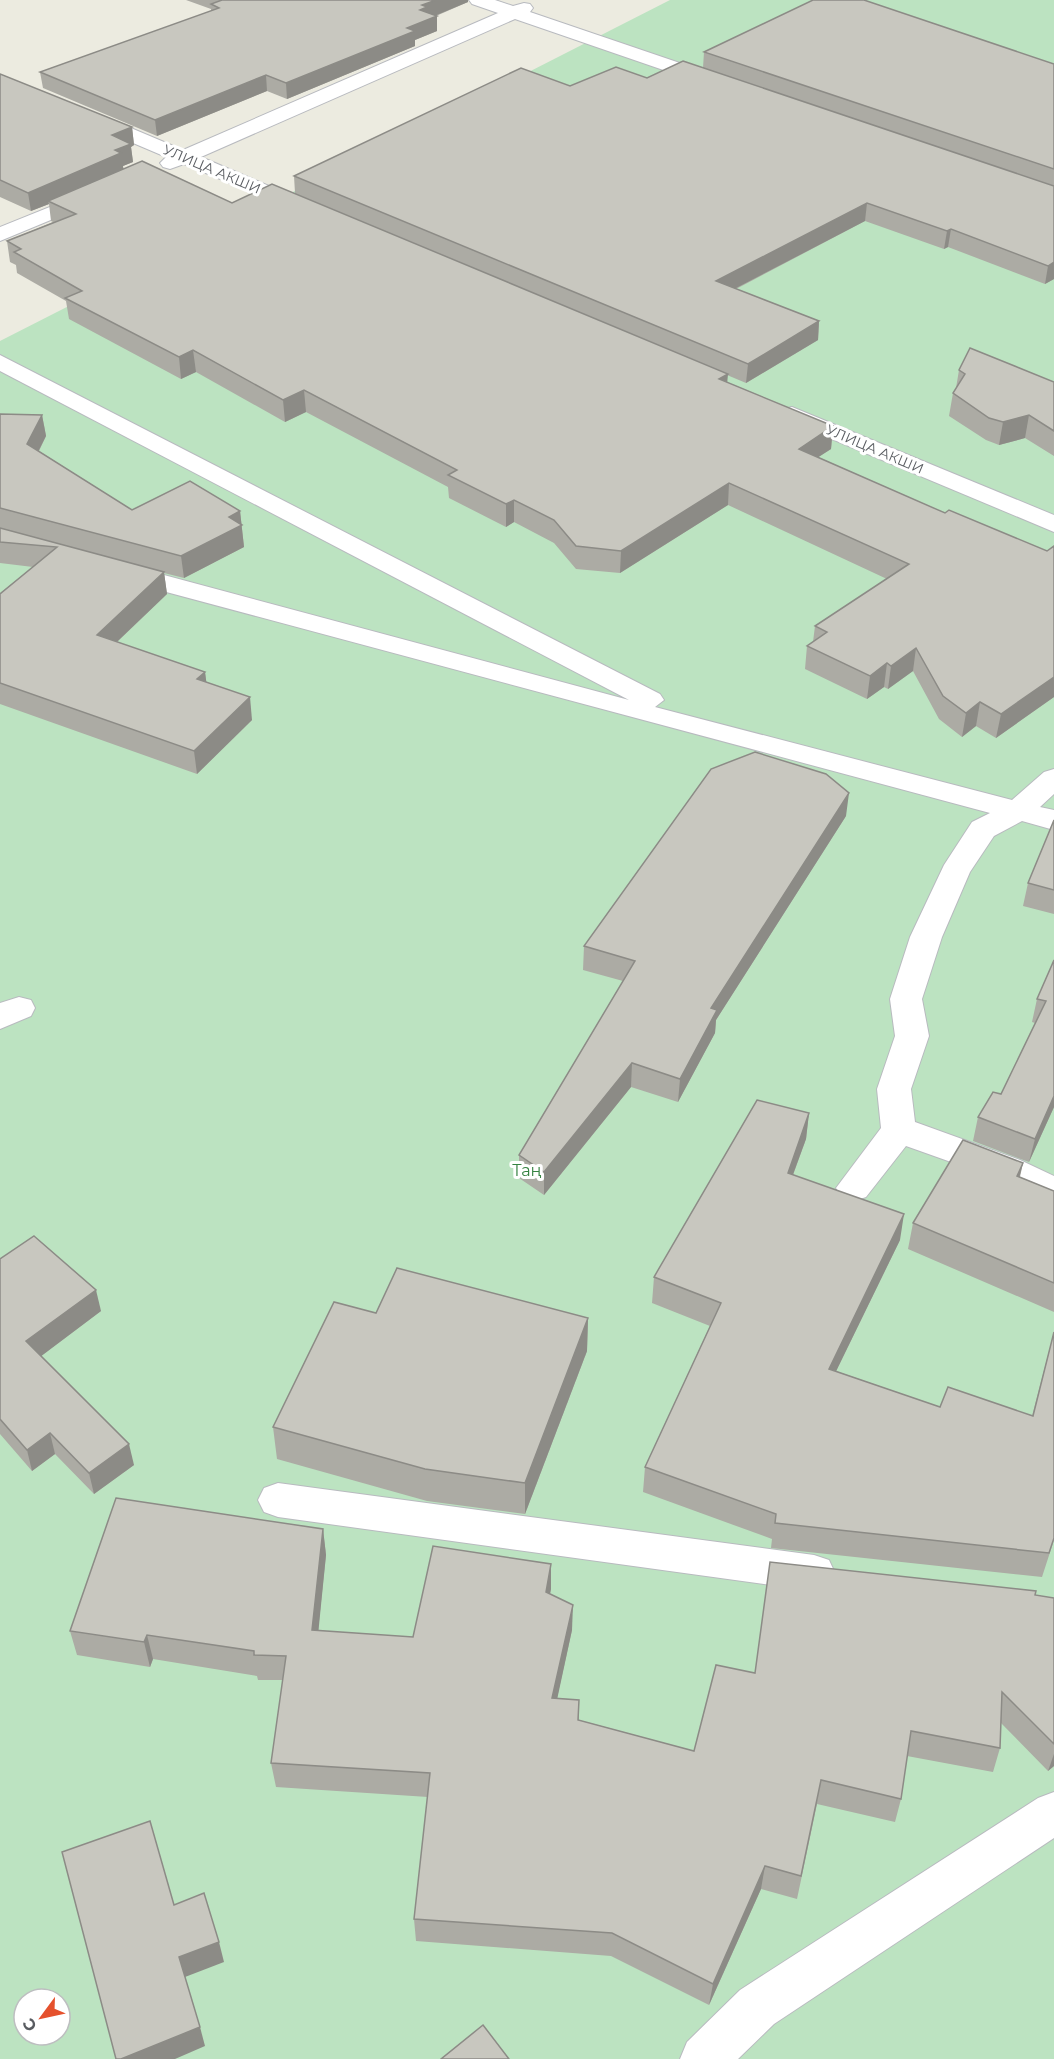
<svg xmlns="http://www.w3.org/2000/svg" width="1054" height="2059" font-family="Montserrat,sans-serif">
  <rect width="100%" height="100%" fill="#ecebe0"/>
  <!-- green -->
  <path fill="#bce3c1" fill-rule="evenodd" d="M670,0H1054V2059H0V341ZM24,1999H60V2035H24Z"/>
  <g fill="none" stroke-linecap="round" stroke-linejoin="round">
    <defs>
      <path id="service" d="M278,1483L814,1555L829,1560L835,1573L829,1586L814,1591L278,1517L264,1512L258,1500L264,1488Z"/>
      <g id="minor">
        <path d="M469,0H495L513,6L524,3L530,4L533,8L530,12L721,77L723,81L714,87L707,85L515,19L201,157L309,203L312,207L309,211L302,213L184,164L170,169L163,167L160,163L166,157L86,123L83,119L93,113L100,115L183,150L498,13L472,4Z"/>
        <path d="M92,190L99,192L102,196L99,200L0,241V227Z"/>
        <path d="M0,355L660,694L664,700L655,707L1012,800L1044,772L1054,769V794L1040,807L1054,810V830L1022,821L994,836L970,872L942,937L922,999L929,1036L911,1089L915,1122L1020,1160L1054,1176V1204L996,1178L906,1146L866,1197L854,1201L842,1197L836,1188L881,1128L877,1089L895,1036L890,999L910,937L944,865L972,822L990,813L114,578L110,572L114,566L123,564L629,700L0,371Z"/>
        <path d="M792,407L1054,515V532L784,419L780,414L784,409Z"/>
        <path d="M19,997L31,1000L35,1008L31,1016L0,1029V1003Z"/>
        <path d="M1054,1792V1838L774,2024L738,2059H680L687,2042L740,1990L1038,1798Z"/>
      </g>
    </defs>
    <!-- service casing -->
    <use href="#service" stroke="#b8babf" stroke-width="2"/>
    <!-- minor casing -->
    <use href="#minor" stroke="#b8babf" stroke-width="2"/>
    <!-- service -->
    <use href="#service" fill="#fff" fill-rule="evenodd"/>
    <!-- minor -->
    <use href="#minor" fill="#fff" fill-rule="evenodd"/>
  </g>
  <!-- wall -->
  <g fill="#acaba4">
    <path d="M186,0H468V2L436,16L437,31L415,40V46L287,99L267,91L157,136L43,88L40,72L211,11V9Z"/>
    <path d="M704,52L1054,64V279L1045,284L948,247L944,249L865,221L736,289L819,321L818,340L746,383L727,375V382L833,426L831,449L818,457L945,513L1047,551L1054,546V697L996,738L976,726L962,737L939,719L913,671L888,689L884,687L867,699L805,669L807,646L813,642L815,626L887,579L728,505L620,573L576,569L554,543L514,522L506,527L449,498L448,487L306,412L285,422L196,372L181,379L69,319L66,301L17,273L16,265L10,262L7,241L53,222L51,221L49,204L31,211L0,197V74L132,127L134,145L131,147L133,162L123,166V169L232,203L295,193L294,176L570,86L647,78L703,68Z"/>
    <path d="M959,370L1054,382V456L1025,438L999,445L986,440L949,416L953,393L956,388Z"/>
    <path d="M0,414L42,415L46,436L39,451L132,510L240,511L244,547L184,578L164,573L167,594L117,642L205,672L206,682L252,720L197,774L0,704V593L33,567L0,563Z"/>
    <path d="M846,816L716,1020L715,1033L678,1102L631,1087L544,1195L519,1178V1155L623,981L583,970L584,946Z"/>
    <path d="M1054,820V914L1023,906L1028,883Z"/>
    <path d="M1054,960V1107L1029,1162L973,1141L978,1117L1001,1094L1035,1023L1032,1022L1037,999Z"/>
    <path d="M809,1113L806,1139L793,1175L900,1240L836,1371L940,1407L1032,1416L1054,1332V1540L1042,1577L771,1548L772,1539L643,1492L645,1467L710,1326L652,1303L654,1277Z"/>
    <path d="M1023,1163L1020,1177L1054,1191V1312L908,1249L913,1223Z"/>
    <path d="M0,1259L101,1311L41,1356L134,1465L94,1494L55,1454L32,1471L0,1434Z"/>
    <path d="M376,1313L588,1318L587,1351L525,1514L427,1501L277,1459L273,1427Z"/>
    <path d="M323,1529L326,1555L318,1631L413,1637L551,1564V1589L550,1594L572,1630L557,1698L579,1700V1720L694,1751L755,1673L1035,1595L1054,1598V1766L1048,1771L1001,1723L1000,1748L993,1772L907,1756L901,1799L895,1822L817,1804L797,1899L761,1889L709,2005L611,1956L416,1941L414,1919L428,1797L276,1787L271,1763L283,1680H258L257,1676L153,1659L150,1667L77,1655L70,1631Z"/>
  </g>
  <!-- shaded-wall -->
  <g fill="#8c8b86">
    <path d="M436,0H468V2L427,19L437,16V31L415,40V46L287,99L286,83L407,28L422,5Z"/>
    <path d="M266,75L267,91L157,136L155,120Z"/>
    <path d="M132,127L134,145L131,147L133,162L123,166L124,171L48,201L49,204L31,211L28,193L112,135Z"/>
    <path d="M867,203L865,221L715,299L716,281Z"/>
    <path d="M951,229L948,247L944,249L947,231Z"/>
    <path d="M1054,262V279L1045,284L1048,266Z"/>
    <path d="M819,321L818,340L746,383L748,364Z"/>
    <path d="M193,350L196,372L181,379L179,357Z"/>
    <path d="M728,374L726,396L719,379Z"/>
    <path d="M304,390L306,412L285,422L283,400Z"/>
    <path d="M42,415L46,436L31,466L27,444Z"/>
    <path d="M1029,415L1025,438L999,445L1003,422Z"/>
    <path d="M833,426L831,449L797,471L799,449Z"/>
    <path d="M729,483L728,505L620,573L621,551Z"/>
    <path d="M514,500V522L506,527V504Z"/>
    <path d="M240,511L244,547L184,578L181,556L229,517Z"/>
    <path d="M164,572L167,594L101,657L97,635Z"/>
    <path d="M916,648L913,671L888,689L891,666Z"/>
    <path d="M887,663L884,687L867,699L870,676Z"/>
    <path d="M205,672L208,694L197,679Z"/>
    <path d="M1054,677V697L996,738L1001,714Z"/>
    <path d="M250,697L252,720L197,774L194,751Z"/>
    <path d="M980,702L976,726L962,737L966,713Z"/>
    <path d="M849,793L846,816L716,1020L715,1033L678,1102L680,1079L711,1008Z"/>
    <path d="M632,1063L631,1087L544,1195V1172Z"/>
    <path d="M1054,1096V1107L1029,1162L1035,1139Z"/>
    <path d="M809,1113L806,1139L784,1199L788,1173Z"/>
    <path d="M1023,1163L1016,1190L1017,1176Z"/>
    <path d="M904,1214L900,1240L825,1394L829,1369Z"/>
    <path d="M96,1290L101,1311L32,1363L26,1341Z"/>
    <path d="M588,1318L587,1351L525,1514V1483Z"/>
    <path d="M50,1433L55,1454L32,1471L27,1450Z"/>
    <path d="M129,1444L134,1465L94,1494L89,1473Z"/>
    <path d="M323,1529L326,1555L316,1655L312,1630Z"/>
    <path d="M551,1564V1589L545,1617L546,1592Z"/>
    <path d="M573,1605L572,1630L552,1723V1698Z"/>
    <path d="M147,1635L153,1659L150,1667L144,1642Z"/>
    <path d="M1054,1754V1766L1048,1771Z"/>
    <path d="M765,1866L761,1889L709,2005L713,1984Z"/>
    <path d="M219,1942L224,1962L185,1977L179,1957Z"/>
    <path d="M200,2027L205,2046L175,2059H121Z"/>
  </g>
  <!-- building -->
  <g fill="#c8c7bf" stroke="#8c8b86" stroke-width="1.5">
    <path d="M222,0H436L422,5L427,7L420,10L437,16L407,28L415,31L286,83L266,75L155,120L40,72L219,8L211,4Z"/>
    <path d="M813,0H864L1054,64V169L704,52Z"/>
    <path d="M683,61L1054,186V262L1048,266L951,229L947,231L867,203L716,281L819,321L748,364L294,176L521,68L570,86L616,67L647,78Z"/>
    <path d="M0,74L132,127L112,135L131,144L115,150L121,153L28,193L0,180Z"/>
    <path d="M142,161L232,203L272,184L728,374L719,379L833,426L799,449L945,513L949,510L1047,551L1054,546V677L1001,714L980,702L966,713L943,696L916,648L891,666L887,663L870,676L807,646L827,632L815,626L909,564L729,483L621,551L576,546L554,520L514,500L506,504L448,475L457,470L304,390L283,400L193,350L179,357L65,298L82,291L14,252L21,249L7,241L76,214L48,201Z"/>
    <path d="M970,348L1054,382V431L1029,415L1003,422L989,418L953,393L965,374L959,370Z"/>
    <path d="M0,414L42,415L27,444L132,510L190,481L240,511L229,517L242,525L181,556L0,508Z"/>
    <path d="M0,528L164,572L97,635L205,672L197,679L250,697L194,751L0,683V594L57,547L0,542Z"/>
    <path d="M755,752L826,774L849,793L711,1008L717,1010L680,1079L632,1063L544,1172L519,1155L635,961L584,946L711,769Z"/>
    <path d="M1054,820V890L1028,883Z"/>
    <path d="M1054,960V1096L1035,1139L978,1117L993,1092L1001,1094L1046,1001L1037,999Z"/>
    <path d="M757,1100L809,1113L788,1173L904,1214L829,1369L940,1407L948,1387L1033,1416L1054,1332V1538L1049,1553L775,1523L776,1514L645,1467L721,1303L654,1277Z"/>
    <path d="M963,1140L1023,1163L1017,1176L1054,1191V1283L913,1223Z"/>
    <path d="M34,1236L96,1290L26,1341L129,1444L89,1473L50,1433L27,1450L0,1419V1259Z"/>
    <path d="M397,1268L588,1318L525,1483L425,1469L273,1427L334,1302L376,1313Z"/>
    <path d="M116,1498L323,1529L312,1630L413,1637L433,1546L551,1564L546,1592L573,1605L552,1698L579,1700L578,1720L694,1751L716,1665L755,1673L770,1562L1036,1591L1035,1595L1054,1598V1744L1002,1692L1000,1748L911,1731L901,1799L821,1780L801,1876L765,1866L713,1984L612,1933L414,1919L430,1773L271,1763L286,1656L254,1655V1651L147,1635L144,1642L70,1631Z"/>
    <path d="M150,1821L174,1905L204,1893L219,1942L179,1957L200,2027L121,2059H116L62,1852Z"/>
    <path d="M483,2025L509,2059H441Z"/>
  </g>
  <g text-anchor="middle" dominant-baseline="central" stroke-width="6" stroke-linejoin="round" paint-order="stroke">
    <!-- far-street labels -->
    <g font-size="14" fill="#595c61" stroke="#fff">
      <text transform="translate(212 169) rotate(23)">УЛИЦА АКШИ</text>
      <text transform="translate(875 449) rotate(23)">УЛИЦА АКШИ</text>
    </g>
    <!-- park labels -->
    <g font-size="16" fill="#368342" stroke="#fff">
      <text x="527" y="1170">Таң</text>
    </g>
  </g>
  <!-- north arrow -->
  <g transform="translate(42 2017) rotate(237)"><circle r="28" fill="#ffffff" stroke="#bdbec0" stroke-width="1.5"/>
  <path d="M0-4.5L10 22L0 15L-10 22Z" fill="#e5512d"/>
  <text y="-9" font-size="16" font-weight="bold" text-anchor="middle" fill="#595c61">С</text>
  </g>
</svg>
